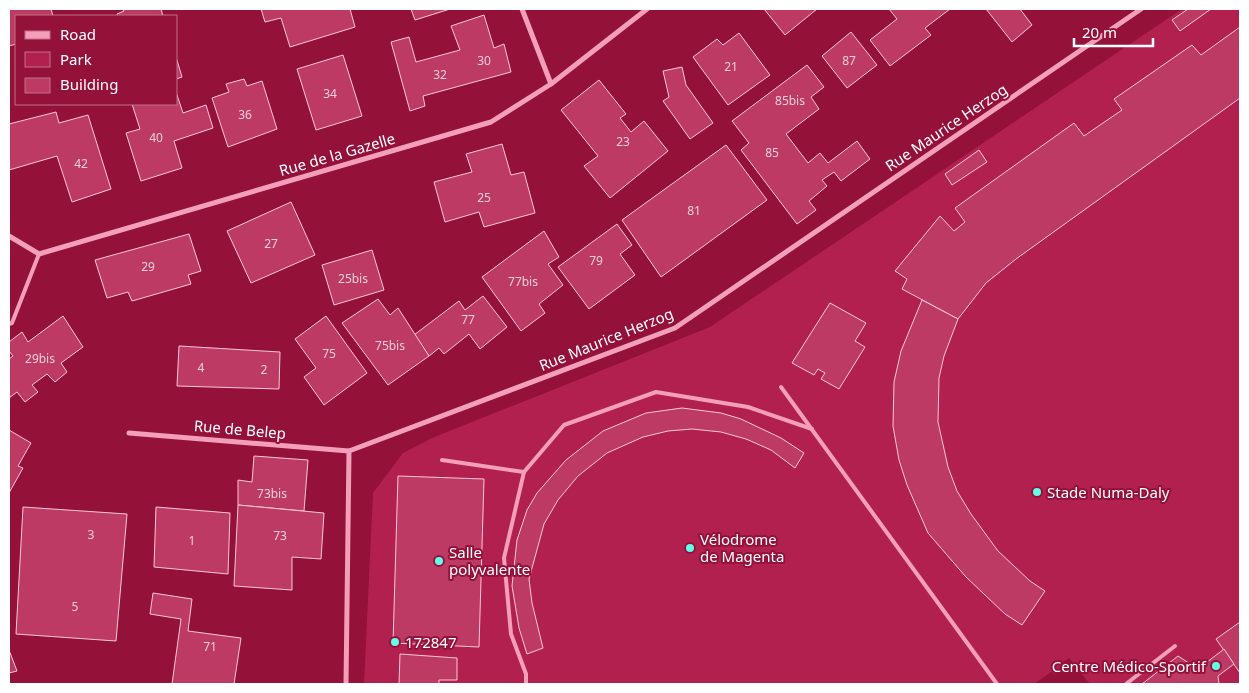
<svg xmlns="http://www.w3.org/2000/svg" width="1249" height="693" font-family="'Noto Sans',sans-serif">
  <rect width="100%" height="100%" fill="#94113a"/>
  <!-- green -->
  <path fill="#b22050" d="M1182,9H1240V684H1090L1069,658L1063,662L1056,675L1051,672L1034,684H364L373,493L403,453L432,438L710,327Z"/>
  <!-- building -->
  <g fill="#bd3a64" stroke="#fdc7d9">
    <path d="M9,9H51L53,16H16V44L9,46Z"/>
    <path d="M123,9H161L163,16H118L117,14L124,11Z"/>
    <path d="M261,9H350L355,27L290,47L281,18L265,22Z"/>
    <path d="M411,9H450L415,20Z"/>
    <path d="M764,9H817L785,35Z"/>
    <path d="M889,9H950L925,28L931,35L890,66L870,40L897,19Z"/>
    <path d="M986,9H1020L1032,25L1012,42Z"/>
    <path d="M1188,9H1211L1180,31L1172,20Z"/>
    <path d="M484,15L494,48L504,44L511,72L423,96L425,106L410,111L391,42L409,37L416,62L460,50L451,26Z"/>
    <path d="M1240,27V98L1016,259L986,283L958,319L902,289L907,279L895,271L940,216L954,231L965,222L955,208L1074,123L1084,136L1122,110L1114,99L1192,45L1201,55Z"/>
    <path d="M851,32L877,65L847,88L822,56Z"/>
    <path d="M739,33L770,75L728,105L693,57L717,39L723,45Z"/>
    <path d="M343,55L362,116L316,130L297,69Z"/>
    <path d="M176,57L182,77L176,79Z"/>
    <path d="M807,65L824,87L811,97L819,109L786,134L808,163L820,153L828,163L857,141L870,159L841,181L834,172L822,180L827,186L809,201L816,210L797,224L741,150L749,143L732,121Z"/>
    <path d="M682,67L686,85L713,123L690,139L663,101L669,97L663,71Z"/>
    <path d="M244,79L247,86L262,81L277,129L228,147L212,98L229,92L226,84Z"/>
    <path d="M599,80L626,114L620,118L631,132L644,121L668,151L610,198L584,166L598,156L561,110Z"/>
    <path d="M176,92L183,113L206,105L213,128L174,141L182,168L141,181L126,133L140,129L132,104H176Z"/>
    <path d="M56,112L59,123L88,115L111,189L72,202L57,156L9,170V124Z"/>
    <path d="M502,144L511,175L524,172L535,213L484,227L479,212L445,222L434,182L472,172L466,154Z"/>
    <path d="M726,145L767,200L661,277L622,220Z"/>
    <path d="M979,150L987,162L952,185L945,174Z"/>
    <path d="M291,202L315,255L251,283L227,231Z"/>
    <path d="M617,224L632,245L620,254L635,275L589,309L558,267Z"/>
    <path d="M544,231L559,257L548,264L563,285L539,304L545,313L521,331L482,277Z"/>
    <path d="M189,234L201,271L188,275L191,284L132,301L128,292L107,298L95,260Z"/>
    <path d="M372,250L384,290L334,305L322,265Z"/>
    <path d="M483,296L507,327L480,349L469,334L444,354L439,348L429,356L414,335L459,301L465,310Z"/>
    <path d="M378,299L390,315L398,308L429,356L388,385L342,323Z"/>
    <path d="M922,300L958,319L944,356L939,378L938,422L948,467L957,491L971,514L998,551L1030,581L1045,591L1022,625L1005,614L966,577L928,533L907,485L899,460L893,426L894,382L901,351Z"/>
    <path d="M830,303L866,323L855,341L865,347L839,389L821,379L825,373L818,369L814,375L792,363Z"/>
    <path d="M63,316L83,347L61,363L67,372L55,382L47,374L32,385L38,392L25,402L17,392L9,398V359L13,356L9,351V342L22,332L28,342Z"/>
    <path d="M326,316L367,373L324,405L304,377L316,368L295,339Z"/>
    <path d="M179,346L280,352L279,389L177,386Z"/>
    <path d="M682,408L721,413L741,419L781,438L804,453L795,468L771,450L746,439L721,432L692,429L668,431L643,437L607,453L578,476L558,500L544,524L529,579L532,603L543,648L527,654L519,628L512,586L517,540L527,510L537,493L566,460L603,431L646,413Z"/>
    <path d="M9,430L31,443L18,466L23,468L9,493Z"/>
    <path d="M254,456L308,460L304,511L238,505V480L252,482Z"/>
    <path d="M398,476L484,479L479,647L393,643Z"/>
    <path d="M238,505L324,513L321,559L292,557V590L234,586Z"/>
    <path d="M23,507L127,514L116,641L16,634Z"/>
    <path d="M156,507L230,513L228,574L154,567Z"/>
    <path d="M153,593L192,599L188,631L241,638L234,684H172L181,619L150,614Z"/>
    <path d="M1240,622V673L1216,639Z"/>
    <path d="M1224,649L1234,664L1218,676L1219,684H1142L1178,656L1198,669Z"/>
    <path d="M9,650L17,671L9,673Z"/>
    <path d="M400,654L457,658V680H439V684H399Z"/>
  </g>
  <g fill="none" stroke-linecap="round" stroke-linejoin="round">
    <!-- lane -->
    <g stroke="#f39fbb" stroke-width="4">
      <path d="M9,324L12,323L39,254"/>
      <path d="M781,387L997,684"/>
      <path d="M442,460L524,472"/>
      <path d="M526,684V674L511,634L504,558L524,472L564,425L656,392L748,407L812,429"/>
      <path d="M1126,684L1175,646"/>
    </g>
    <!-- street -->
    <g stroke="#f39fbb" stroke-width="5">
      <path d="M522,9L551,84"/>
      <path d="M9,236L39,254L491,122L551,84L647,9"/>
      <path d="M129,433L349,451"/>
      <path d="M346,684L349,451L675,328L1141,9"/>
    </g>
  </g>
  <!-- markers -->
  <g fill="#61ffe5" stroke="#94113a" stroke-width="2">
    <circle cx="1037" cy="492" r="5"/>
    <circle cx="690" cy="548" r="5"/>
    <circle cx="439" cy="561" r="5"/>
    <circle cx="395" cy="642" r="5"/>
    <circle cx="1216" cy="666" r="5"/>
  </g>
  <g text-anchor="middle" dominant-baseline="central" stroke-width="4" stroke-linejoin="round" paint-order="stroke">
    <!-- number labels -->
    <g font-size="12" fill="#eeced8">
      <text x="484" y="60">30</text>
      <text x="849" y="60">87</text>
      <text x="731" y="66">21</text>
      <text x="440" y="74">32</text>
      <text x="330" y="93">34</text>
      <text x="790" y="100">85bis</text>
      <text x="245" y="114">36</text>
      <text x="156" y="137">40</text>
      <text x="623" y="141">23</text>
      <text x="772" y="152">85</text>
      <text x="81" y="163">42</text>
      <text x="484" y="197">25</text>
      <text x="694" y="210">81</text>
      <text x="271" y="243">27</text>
      <text x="596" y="260">79</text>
      <text x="148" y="266">29</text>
      <text x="353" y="278">25bis</text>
      <text x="523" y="281">77bis</text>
      <text x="468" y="319">77</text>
      <text x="390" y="345">75bis</text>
      <text x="329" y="353">75</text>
      <text x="40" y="358">29bis</text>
      <text x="201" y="367">4</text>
      <text x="264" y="369">2</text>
      <text x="272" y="493">73bis</text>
      <text x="91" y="534">3</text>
      <text x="280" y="535">73</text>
      <text x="192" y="540">1</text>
      <text x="75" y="606">5</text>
      <text x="210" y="646">71</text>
    </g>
    <!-- street labels -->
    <g font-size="15" fill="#fff" stroke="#94113a">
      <text transform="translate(946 127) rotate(-34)">Rue Maurice Herzog</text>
      <text transform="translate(337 154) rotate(-16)">Rue de la Gazelle</text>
      <text transform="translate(606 339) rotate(-22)">Rue Maurice Herzog</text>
      <text transform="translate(240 429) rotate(5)">Rue de Belep</text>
    </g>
    <!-- poi labels -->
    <g font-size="15" fill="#fff" stroke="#94113a" text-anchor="start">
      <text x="1047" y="492">Stade Numa-Daly</text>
      <text x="700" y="539">Vélodrome<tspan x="700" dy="17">de Magenta</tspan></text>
      <text x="449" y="552">Salle<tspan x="449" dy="17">polyvalente</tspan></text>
      <text x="405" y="642">172847</text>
      <text x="1206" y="666" text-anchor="end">Centre Médico-Sportif</text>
    </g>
  </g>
  <!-- border -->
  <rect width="1249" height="693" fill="none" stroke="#ffffff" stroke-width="20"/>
  <!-- legend -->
  <rect x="15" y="15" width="162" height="90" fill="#94113a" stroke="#bf7089"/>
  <rect x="25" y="31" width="25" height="8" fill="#f39fbb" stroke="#bf7089"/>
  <text x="60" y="40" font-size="15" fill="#ffffff">Road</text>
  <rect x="25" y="52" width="25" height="15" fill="#b22050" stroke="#bf7089"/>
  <text x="60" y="65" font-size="15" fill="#ffffff">Park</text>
  <rect x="25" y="78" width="25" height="15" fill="#bd3a64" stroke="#bf7089"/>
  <text x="60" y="90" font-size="15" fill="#ffffff">Building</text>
  <!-- scale -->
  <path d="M1074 38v8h79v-8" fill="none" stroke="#ffffff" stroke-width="2.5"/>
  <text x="1082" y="38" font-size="15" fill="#ffffff" stroke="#94113a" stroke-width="4" paint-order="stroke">20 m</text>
</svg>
